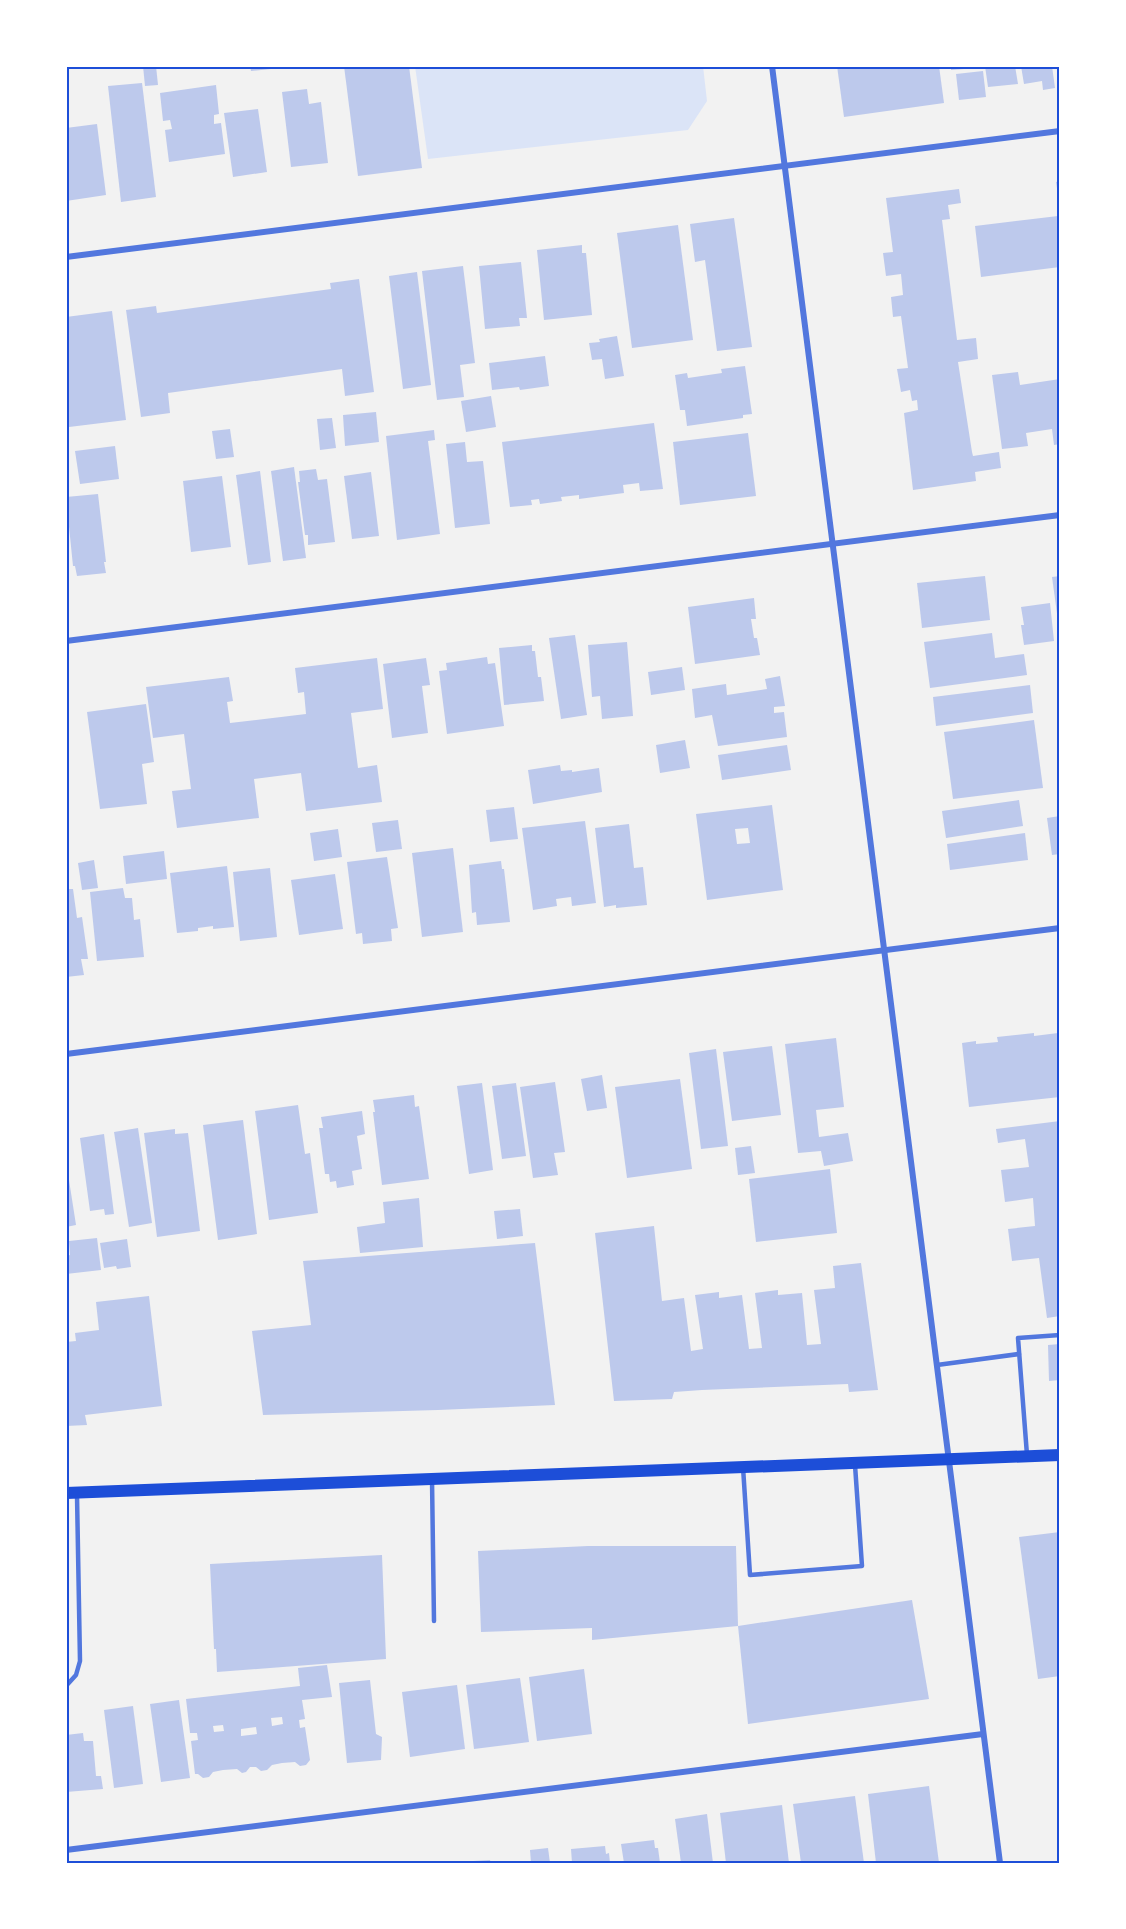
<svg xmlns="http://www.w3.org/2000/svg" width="1126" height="1929" font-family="Figtree,sans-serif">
  <rect width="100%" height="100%" fill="#f2f2f2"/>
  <!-- green -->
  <path fill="#dbe4f7" d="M415,66H703L707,101L688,130L428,159Z"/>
  <!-- building -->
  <g fill="#bdc9ec" fill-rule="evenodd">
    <path d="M143,66H156L158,85L145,86Z"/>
    <path d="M250,66H271V69L251,71Z"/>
    <path d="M344,66H409L422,168L358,176Z"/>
    <path d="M837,66H939L944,103L844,117Z"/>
    <path d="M951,66H977V68L951,70Z"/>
    <path d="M985,66H1015L1018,84L988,87Z"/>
    <path d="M1021,66H1052L1055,88L1043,90L1042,81L1024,84Z"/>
    <path d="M983,71L986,97L959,100L956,74Z"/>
    <path d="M142,83L156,197L121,202L108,86Z"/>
    <path d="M216,85L219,114L214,115V124L221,123L225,154L169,162L165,130L172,129L170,120L163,121L160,93Z"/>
    <path d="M307,89L309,104L321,102L328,163L291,167L282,92Z"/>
    <path d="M258,109L267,172L233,177L224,113Z"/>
    <path d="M97,124L106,195L66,201V128Z"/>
    <path d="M1060,181V201H1059L1056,182Z"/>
    <path d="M959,189L961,203L948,205L950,219L942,220L957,340L976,338L978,359L958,362L972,452L973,456L999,452L1001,468L975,472L976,481L913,490L904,413L918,410L917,400L912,401L910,390L901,392L897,369L908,368L901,316L893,317L891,297L903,295L901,274L886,276L883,253L893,252L886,198Z"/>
    <path d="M1058,216L1060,267L981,277L975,226Z"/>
    <path d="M734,218L752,347L717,351L705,260L695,262L690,224Z"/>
    <path d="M678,225L693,340L632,348L617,233Z"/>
    <path d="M582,245V253H586L592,315L544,320L537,250Z"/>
    <path d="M521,262L527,318H519L520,326L485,329L479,266Z"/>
    <path d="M463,266L475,363L460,365L464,397L437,400L422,271Z"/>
    <path d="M417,272L431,385L403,389L389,276Z"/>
    <path d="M359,279L374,392L345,396L342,369L168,393L170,413L141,417L126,310L156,306L157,313L331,289L330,283Z"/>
    <path d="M112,311L126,420L69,427L66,400V317Z"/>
    <path d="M617,336L624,376L605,379L602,359L592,360L589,343L600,342L599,339Z"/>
    <path d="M545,356L549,386L520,390L519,387L492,390L489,363Z"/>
    <path d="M745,366L752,414L743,415V418L687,426L685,410H680L675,375L687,373L688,378L722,373L721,369Z"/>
    <path d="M1018,372L1020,385L1060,379V444L1054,445L1052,429L1026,433L1028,446L1002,449L992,375Z"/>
    <path d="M491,396L496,427L466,432L461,401Z"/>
    <path d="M376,412L379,442L345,446L343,415Z"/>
    <path d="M332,418L336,448L320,450L317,419Z"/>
    <path d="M654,423L663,489L640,491L639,483L623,485L624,493L579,499V495L561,497L562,501L540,504L539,499L531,500L532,505L510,507L502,442Z"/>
    <path d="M230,429L234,457L216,459L212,431Z"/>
    <path d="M434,430L435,440L428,441L440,534L397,540L386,436Z"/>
    <path d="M748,433L756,496L680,505L673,442Z"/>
    <path d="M465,442L467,462L483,461L490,524L455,528L446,444Z"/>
    <path d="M115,446L119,479L80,484L75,451Z"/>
    <path d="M294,467L306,558L283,561L271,471Z"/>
    <path d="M316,469L318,480L327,479L335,542L308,545V535H305L298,482H300L299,471Z"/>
    <path d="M260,471L271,562L248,565L236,475Z"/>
    <path d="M371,472L379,536L352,539L344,476Z"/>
    <path d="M222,476L231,547L191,552L183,481Z"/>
    <path d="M98,494L106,562H104L106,573L77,576L75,566H73L66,497Z"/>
    <path d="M985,576L990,620L922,628L917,583Z"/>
    <path d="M1060,576V627L1059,628L1052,577Z"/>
    <path d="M754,598L756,619H751L754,638H757L760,655L695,664L688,607Z"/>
    <path d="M1050,603L1054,641L1024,645L1021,625H1024L1021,607Z"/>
    <path d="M992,633L995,658L1024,654L1027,675L930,688L924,642Z"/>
    <path d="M575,635L587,715L561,719L549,638Z"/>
    <path d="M627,642L633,716L602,719L600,696L592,697L588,645Z"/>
    <path d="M532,645V651H535L538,677H541L544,701L504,705L499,648Z"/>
    <path d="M487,657L488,664L495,663L504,726L447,734L439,671L447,670L446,663Z"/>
    <path d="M377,658L383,709L351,713L358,768L377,765L382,802L306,811L301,773L254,779L259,818L177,828L172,791L191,789L184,734L153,738L146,687L229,677L233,701L227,702L230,723L306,714L304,692L298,693L295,668Z"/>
    <path d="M426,658L430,685L422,686L428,733L392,738L383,664Z"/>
    <path d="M682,667L685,690L651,695L648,672Z"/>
    <path d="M780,676L785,706L774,707V713L784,712L787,737L718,746L712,715L695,718L692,689L726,684L727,695L767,689L765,679Z"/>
    <path d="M1030,685L1033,713L936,726L933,697Z"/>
    <path d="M146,704L154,762L142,764L147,804L100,809L87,712Z"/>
    <path d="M1034,720L1043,788L953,799L944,732Z"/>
    <path d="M685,740L690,768L660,773L656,745Z"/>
    <path d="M787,745L791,770L722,780L718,755Z"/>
    <path d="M560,765L561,771L572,770V772L599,768L602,792L533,804L528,770Z"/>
    <path d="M1019,800L1023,826L946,838L942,811Z"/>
    <path d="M772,805L783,890L707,900L696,814ZM748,828L750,843L737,844L735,829Z"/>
    <path d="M514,807L518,839L490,842L486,810Z"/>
    <path d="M1060,816V854L1052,855L1047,818Z"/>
    <path d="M398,820L402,849L376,852L372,823Z"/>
    <path d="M585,821L596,903L572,906L571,897L563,898L556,899L557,906L533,910L522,828Z"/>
    <path d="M629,824L634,868L643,867L647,905L616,908V905L604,907L595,828Z"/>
    <path d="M338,829L342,857L314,861L310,833Z"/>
    <path d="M1025,833L1028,860L950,870L947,844Z"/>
    <path d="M453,848L463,932L422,937L412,853Z"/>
    <path d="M164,851L167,879L126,884L123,856Z"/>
    <path d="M387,857L398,928L391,929L392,941L363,944L362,933L356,934L347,862Z"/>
    <path d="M94,860L98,888L82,890L78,863Z"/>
    <path d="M501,861L502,869H504L510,922L477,925L476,912L472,913L469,865Z"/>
    <path d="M227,866L234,927L213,929V926L198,928V931L177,933L170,873Z"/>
    <path d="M270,868L277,937L240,941L233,872Z"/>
    <path d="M335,874L343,929L299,935L291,880Z"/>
    <path d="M123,888L125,898H132L134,920L140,919L144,957L97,961L90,892Z"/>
    <path d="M66,889H73L77,918L82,917L88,959H81L84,975L66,977Z"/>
    <path d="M1058,1030H1060V1097L969,1107L962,1043L976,1041V1044L998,1042L997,1037L1034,1033V1036L1058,1033Z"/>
    <path d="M836,1038L844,1107L816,1110L819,1137L848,1133L853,1161L824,1166L821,1151L798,1153L785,1044Z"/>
    <path d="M772,1046L781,1115L732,1121L723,1052Z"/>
    <path d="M716,1049L728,1146L701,1149L689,1053Z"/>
    <path d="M602,1075L607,1108L587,1111L581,1079Z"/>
    <path d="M680,1079L692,1169L627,1178L615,1087Z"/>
    <path d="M555,1082L565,1152L554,1153L558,1175L533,1178L520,1087Z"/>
    <path d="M482,1083L493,1170L469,1174L457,1086Z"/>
    <path d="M516,1083L526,1156L502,1159L492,1086Z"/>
    <path d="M414,1095L415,1107L419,1106L429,1179L382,1185L373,1112H375L373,1100Z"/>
    <path d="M298,1105L305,1154L310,1153L318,1213L269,1220L255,1111Z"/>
    <path d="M362,1111L365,1134L357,1136L362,1169L352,1171L354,1185L337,1188L336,1181L330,1182L329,1174H325L319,1128H323L321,1117Z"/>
    <path d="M243,1120L257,1234L218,1240L203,1125Z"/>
    <path d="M1060,1121V1316L1047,1318L1039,1258L1012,1261L1008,1229L1035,1226L1033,1198L1005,1202L1001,1170L1029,1167L1025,1139L998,1143L996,1129Z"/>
    <path d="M138,1128L152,1223L129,1227L114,1132Z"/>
    <path d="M175,1129V1134L188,1133L200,1231L157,1237L144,1133Z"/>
    <path d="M104,1134L114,1214L105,1215L104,1209L90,1211L80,1138Z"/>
    <path d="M751,1146L755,1173L738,1175L735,1148Z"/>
    <path d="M66,1161L76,1225L66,1227Z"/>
    <path d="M830,1169L837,1233L756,1242L749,1179Z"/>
    <path d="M419,1198L423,1247L360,1253L357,1227L385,1223L383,1202Z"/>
    <path d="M520,1209L523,1236L497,1239L494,1211Z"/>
    <path d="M654,1226L662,1301L684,1298L691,1351L703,1349L695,1295L719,1292V1298L742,1295L749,1349L762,1348L755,1293L778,1290V1295L802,1293L807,1345L821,1344L814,1290L835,1288L833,1266L861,1263L878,1390L849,1392L848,1384L702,1390L674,1392L672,1399L614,1401L595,1233Z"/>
    <path d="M97,1238L101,1270L66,1274V1256L70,1255L69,1241Z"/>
    <path d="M127,1239L131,1267L117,1269L116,1266L104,1268L100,1243Z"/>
    <path d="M535,1243L555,1405L438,1410L263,1415L252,1331L311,1325L303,1261Z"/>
    <path d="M149,1296L162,1406L85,1415L87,1425L66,1426V1342L76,1341L75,1333L99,1330L96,1302Z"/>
    <path d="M1060,1344V1380L1049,1381L1048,1345Z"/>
    <path d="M1060,1532V1676L1038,1679L1019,1537Z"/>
    <path d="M588,1546H736L738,1626L592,1640V1628L481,1632L478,1551Z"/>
    <path d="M382,1555L386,1659L217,1672L216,1649H214L210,1564Z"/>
    <path d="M912,1600L929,1699L748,1724L738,1626Z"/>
    <path d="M327,1665L332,1697L302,1700L305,1719L299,1720L300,1728L305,1727L310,1760L306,1765L300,1766L295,1762L282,1763L272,1765L267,1770L261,1771L256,1767H250L246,1772L242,1773L237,1769L223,1770L213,1772L209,1777L203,1778L198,1774H195L191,1741L198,1740L197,1733H190L186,1699L300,1686L298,1668ZM282,1717L283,1724L272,1726L271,1718ZM223,1725L224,1731L214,1732L213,1726ZM256,1727L257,1734L241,1736V1729Z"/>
    <path d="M584,1669L592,1734L537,1741L529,1677Z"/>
    <path d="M520,1678L529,1742L474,1749L466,1685Z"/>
    <path d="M370,1680L376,1734L382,1737L381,1760L347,1763L339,1683Z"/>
    <path d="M457,1685L465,1749L410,1757L402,1692Z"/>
    <path d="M179,1700L190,1778L161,1782L150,1704Z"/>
    <path d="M133,1706L143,1784L114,1788L104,1710Z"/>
    <path d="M83,1733L84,1741H93L96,1776H101L103,1789L66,1792V1735Z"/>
    <path d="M929,1786L939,1863H876L868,1794Z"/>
    <path d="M855,1796L864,1863H801L793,1804Z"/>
    <path d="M782,1805L789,1863H726L720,1813Z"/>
    <path d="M707,1814L713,1863H681L675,1819Z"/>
    <path d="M654,1840L655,1848H658L660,1863H624L621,1844Z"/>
    <path d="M605,1846L606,1854L609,1853L610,1863H572L571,1849Z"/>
    <path d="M548,1848L550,1863H531L530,1850Z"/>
    <path d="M490,1860L491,1863H473V1861Z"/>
  </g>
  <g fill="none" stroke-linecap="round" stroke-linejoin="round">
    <!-- service -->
    <g stroke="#5277de" stroke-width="4.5">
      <path d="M937,1365L1019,1354"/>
      <path d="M1027,1455L1018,1338L1060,1335"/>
      <path d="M743,1467L750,1575L862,1566L855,1465"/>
      <path d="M432,1479L434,1621"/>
      <path d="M66,1686L76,1675L80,1661L77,1495"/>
    </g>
    <!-- minor -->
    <g stroke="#5277de" stroke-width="6">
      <path d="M772,66L1000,1863"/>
      <path d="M66,257L1060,131"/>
      <path d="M66,641L1060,515"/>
      <path d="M66,1054L1060,928"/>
      <path d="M66,1850L983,1734"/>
    </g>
    <!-- secondary -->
    <path stroke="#1d4ed8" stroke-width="12" d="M66,1493L1060,1455"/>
  </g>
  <!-- border -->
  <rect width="1126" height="1929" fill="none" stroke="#ffffff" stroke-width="135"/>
  <rect x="68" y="68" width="990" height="1794" fill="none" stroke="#1d4ed8" stroke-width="2"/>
</svg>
